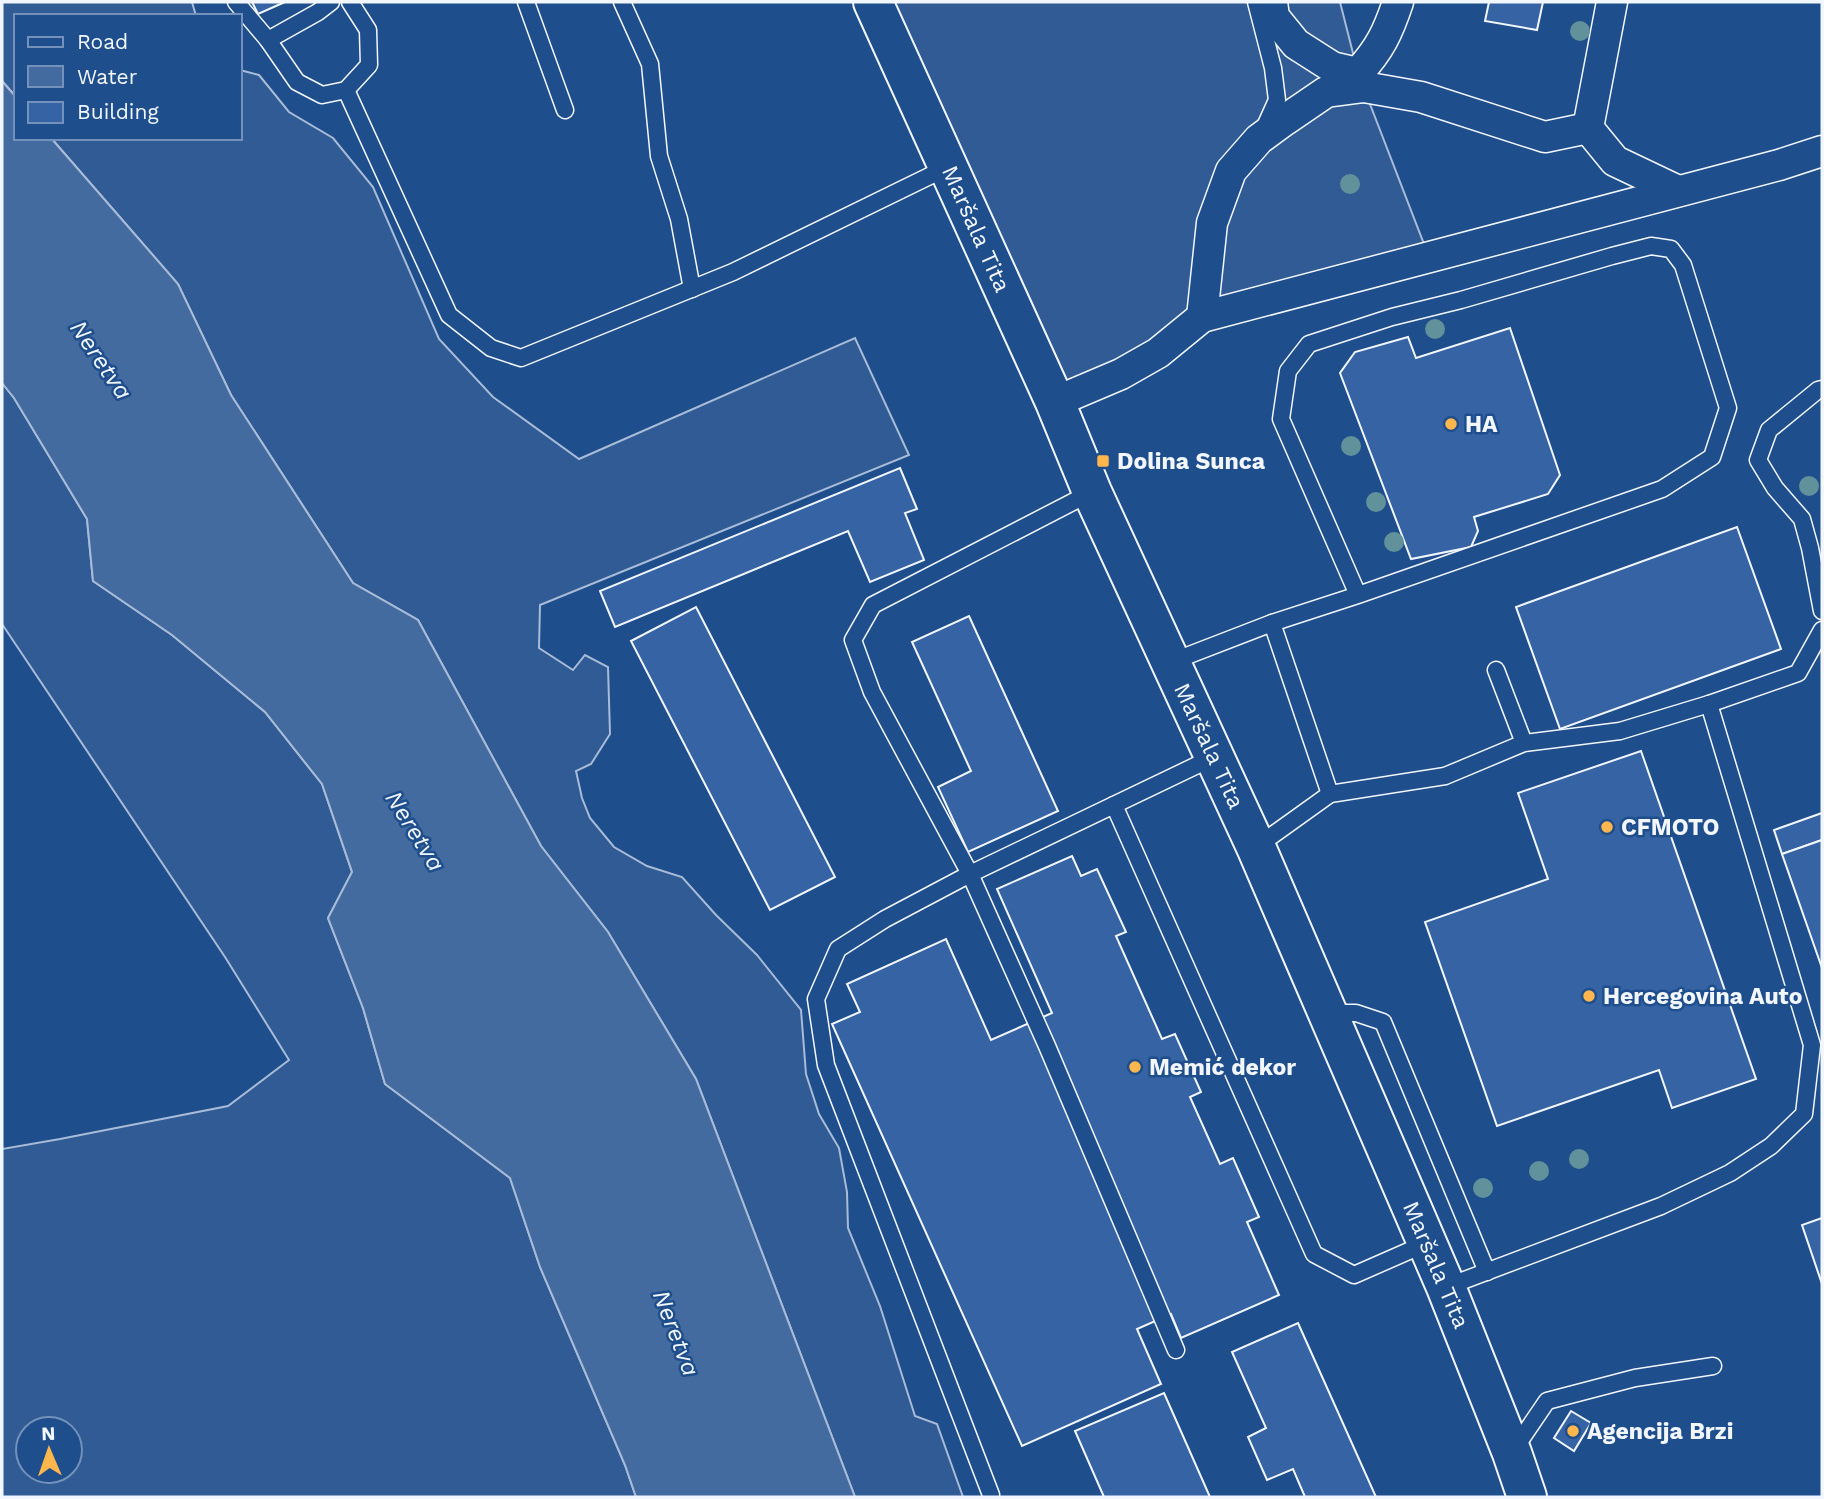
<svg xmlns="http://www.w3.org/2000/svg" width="1824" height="1499" font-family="'Work Sans',sans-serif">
  <rect width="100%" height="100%" fill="#1f4e8c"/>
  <!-- built -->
  <g fill="#305b95" stroke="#a8bbd7" stroke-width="2" fill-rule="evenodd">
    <path d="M2,2H192L196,16H16V97L2,81Z"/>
    <path d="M873,2H1340L1358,73L1429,257L1238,308L1055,402Z"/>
    <path d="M240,70L259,75L289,112L333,138L373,187L439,339L493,397L579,459L855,338L909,455L540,605L539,648L573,670L585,655L608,667L610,734L591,764L576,771L582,798L590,818L614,847L647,866L682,877L716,915L757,955L801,1010L806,1074L819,1114L839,1148L847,1192L848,1228L880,1306L915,1416L937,1424L963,1497H855L696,1079L608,932L541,846L418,620L353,583L231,395L178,284L51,138H240Z"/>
    <path d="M2,383L14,398L87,519L93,581L172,635L265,712L322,784L352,872L328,918L363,1008L385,1084L510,1178L540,1267L625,1465L636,1497H2V1149L60,1139L228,1106L289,1060L225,957L2,624ZM28,1429H70V1471H28Z"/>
  </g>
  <!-- water -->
  <path fill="#446ba0" stroke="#a8bbd7" stroke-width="2" d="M2,81L16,97V138H51L178,284L231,395L353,583L418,620L541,846L608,932L696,1079L855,1497H636L625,1465L540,1267L510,1178L385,1084L363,1008L328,918L352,872L322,784L265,712L172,635L93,581L87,519L14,398L2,383Z"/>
  <!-- building -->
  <g fill="#3563a3" stroke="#f2f6ff" stroke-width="2">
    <path d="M252,2H285L258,14Z"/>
    <path d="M1489,2H1543L1537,30L1485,21Z"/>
    <path d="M1510,328L1560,475L1548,494L1474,517L1478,531L1471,547L1411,559L1340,373L1355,352L1408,337L1416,358Z"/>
    <path d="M900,468L917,509L905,513L924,560L870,582L848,531L615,627L600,591Z"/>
    <path d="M1737,527L1781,649L1560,729L1516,607Z"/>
    <path d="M696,607L835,877L770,910L631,641Z"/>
    <path d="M969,616L1058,811L968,852L938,787L971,771L912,642Z"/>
    <path d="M1641,751L1756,1079L1672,1108L1659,1070L1497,1126L1425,922L1548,879L1518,793Z"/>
    <path d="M1822,813V840L1782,854L1774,830Z"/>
    <path d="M1822,840V968L1782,854Z"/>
    <path d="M1072,856L1081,876L1097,869L1126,932L1116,936L1162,1039L1175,1034L1201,1092L1190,1097L1220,1164L1233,1158L1259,1217L1247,1222L1279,1295L1181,1338L1171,1314L1137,1329L1161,1384L1022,1446L832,1024L860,1012L847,984L946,939L991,1040L1052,1013L997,889Z"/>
    <path d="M1822,1218V1284L1802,1225Z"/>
    <path d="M1298,1323L1376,1497H1305L1293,1469L1267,1480L1248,1437L1266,1428L1232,1352Z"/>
    <path d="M1164,1393L1210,1497H1104L1075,1431Z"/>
    <path d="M1571,1411L1591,1423L1574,1451L1554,1438Z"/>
  </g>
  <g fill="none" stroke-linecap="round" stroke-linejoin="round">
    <defs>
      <g id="service">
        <path d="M236,2L268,40L297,82L322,95L346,90L449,315L491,348L521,358L733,272L948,167"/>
        <path d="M526,2L565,110"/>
        <path d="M622,2L650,64L659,156L679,219L692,289"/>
        <path d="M1256,2L1273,68L1277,100L1263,131"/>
        <path d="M268,40L318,12L331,2"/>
        <path d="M346,90L369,65L368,30L350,2"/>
        <path d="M1822,389L1818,390L1769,430L1758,460L1775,488L1802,519L1810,548L1822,611"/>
        <path d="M1092,492L873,605L853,640L872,692L970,874L1047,1046L1176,1350"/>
        <path d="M1272,623L1330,794"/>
        <path d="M1171,662L1272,623L1358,595L1662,489L1712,457L1728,408L1683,265L1671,249L1651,246L1612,256L1461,300L1392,317L1309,344L1288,371L1281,419L1358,595"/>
        <path d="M1496,670L1524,743"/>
        <path d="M1114,805L1314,1254L1354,1275L1427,1243"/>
        <path d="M1256,847L1330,794L1445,776L1524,743L1620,731L1709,704L1798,673L1822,630"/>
        <path d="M1330,1013H1356L1383,1022L1487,1272"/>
        <path d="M1446,1287L1661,1206L1730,1173L1771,1146L1804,1114L1812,1045L1709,704"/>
        <path d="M1513,1451L1547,1401L1635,1378L1713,1366"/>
        <path d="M991,1495L826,1065L816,999L838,949L885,919L970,874L1214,757"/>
      </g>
      <g id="minor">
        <path d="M1272,2L1274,17L1296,44L1332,67L1358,73L1364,87"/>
        <path d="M1612,2L1588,128L1615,161L1678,191"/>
        <path d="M1358,73C1380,49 1388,32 1398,2"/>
        <path d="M1202,317L1212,223L1231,171L1259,139L1285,120L1326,92L1364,87L1421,97L1545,137L1588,128"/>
        <path d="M1055,402L1121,374L1158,353L1202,317L1779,165L1822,151"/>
      </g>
      <path id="tertiary" d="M873,2L1055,402L1092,492L1256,847L1446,1287L1512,1453L1527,1497"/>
    </defs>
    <!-- service casing -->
    <use href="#service" stroke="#f2f6ff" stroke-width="19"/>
    <!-- minor casing -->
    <use href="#minor" stroke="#f2f6ff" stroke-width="33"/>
    <!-- tertiary casing -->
    <use href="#tertiary" stroke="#f2f6ff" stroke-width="42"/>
    <!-- service -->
    <use href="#service" stroke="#1f4e8c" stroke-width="16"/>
    <!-- minor -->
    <use href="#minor" stroke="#1f4e8c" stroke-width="30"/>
    <!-- tertiary -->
    <use href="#tertiary" stroke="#1f4e8c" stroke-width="38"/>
  </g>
  <!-- trees -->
  <g fill="#61919a">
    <circle cx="1580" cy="31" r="10"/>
    <circle cx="1350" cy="184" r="10"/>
    <circle cx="1435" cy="329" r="10"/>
    <circle cx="1351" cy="446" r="10"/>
    <circle cx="1809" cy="486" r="10"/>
    <circle cx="1376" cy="502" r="10"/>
    <circle cx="1394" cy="542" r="10"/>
    <circle cx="1579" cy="1159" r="10"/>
    <circle cx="1539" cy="1171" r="10"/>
    <circle cx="1483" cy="1188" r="10"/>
  </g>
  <!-- markers -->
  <g fill="#ffb74d" stroke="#1f4e8c" stroke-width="2.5">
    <circle cx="1451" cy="424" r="7"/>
    <rect x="1096" y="454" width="14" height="14" rx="3.5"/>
    <circle cx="1607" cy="827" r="7"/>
    <circle cx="1589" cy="996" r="7"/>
    <circle cx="1135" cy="1067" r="7"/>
    <circle cx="1573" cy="1431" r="7"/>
  </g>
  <g text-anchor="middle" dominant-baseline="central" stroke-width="5" stroke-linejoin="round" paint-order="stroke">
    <!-- street labels -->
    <g font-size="23" fill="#f2f6ff" stroke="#1f4e8c">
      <text transform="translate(976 229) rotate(66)">Maršala Tita</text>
      <text transform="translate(1209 746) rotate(65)">Maršala Tita</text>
      <text transform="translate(1436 1265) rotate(67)">Maršala Tita</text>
    </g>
    <!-- poi labels -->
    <g font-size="23" font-weight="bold" fill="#f2f6ff" stroke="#1f4e8c" text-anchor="start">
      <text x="1465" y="424">HA</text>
      <text x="1117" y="461">Dolina Sunca</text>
      <text x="1621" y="827">CFMOTO</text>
      <text x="1603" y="996">Hercegovina Auto</text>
      <text x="1149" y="1067">Memić dekor</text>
      <text x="1587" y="1431">Agencija Brzi</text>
    </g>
    <!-- water labels -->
    <g font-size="24" font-style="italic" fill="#f2f6ff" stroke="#1f4e8c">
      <text transform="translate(101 360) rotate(56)">Neretva</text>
      <text transform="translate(415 831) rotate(58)">Neretva</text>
      <text transform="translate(676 1333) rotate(69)">Neretva</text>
    </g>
  </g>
  <!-- border -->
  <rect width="1824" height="1499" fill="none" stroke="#f2f6ff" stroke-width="7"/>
  <!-- legend -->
  <rect x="14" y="14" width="228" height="126" fill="#1f4e8c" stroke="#7391ba" stroke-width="2"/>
  <rect x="28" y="37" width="35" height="10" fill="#1f4e8c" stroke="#7391ba" stroke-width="2"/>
  <text x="77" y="49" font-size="21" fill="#f2f6ff">Road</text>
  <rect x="28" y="66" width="35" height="21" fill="#446ba0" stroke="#7391ba" stroke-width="2"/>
  <text x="77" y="84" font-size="21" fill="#f2f6ff">Water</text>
  <rect x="28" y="102" width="35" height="21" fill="#3563a3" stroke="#7391ba" stroke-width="2"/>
  <text x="77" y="119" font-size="21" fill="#f2f6ff">Building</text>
  <!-- north arrow -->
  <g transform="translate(49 1450) rotate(358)"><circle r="33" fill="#1f4e8c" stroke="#7391ba" stroke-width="2"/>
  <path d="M0-5L12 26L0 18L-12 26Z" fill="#ffb74d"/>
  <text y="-10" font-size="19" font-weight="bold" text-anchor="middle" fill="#f2f6ff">N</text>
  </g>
</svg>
